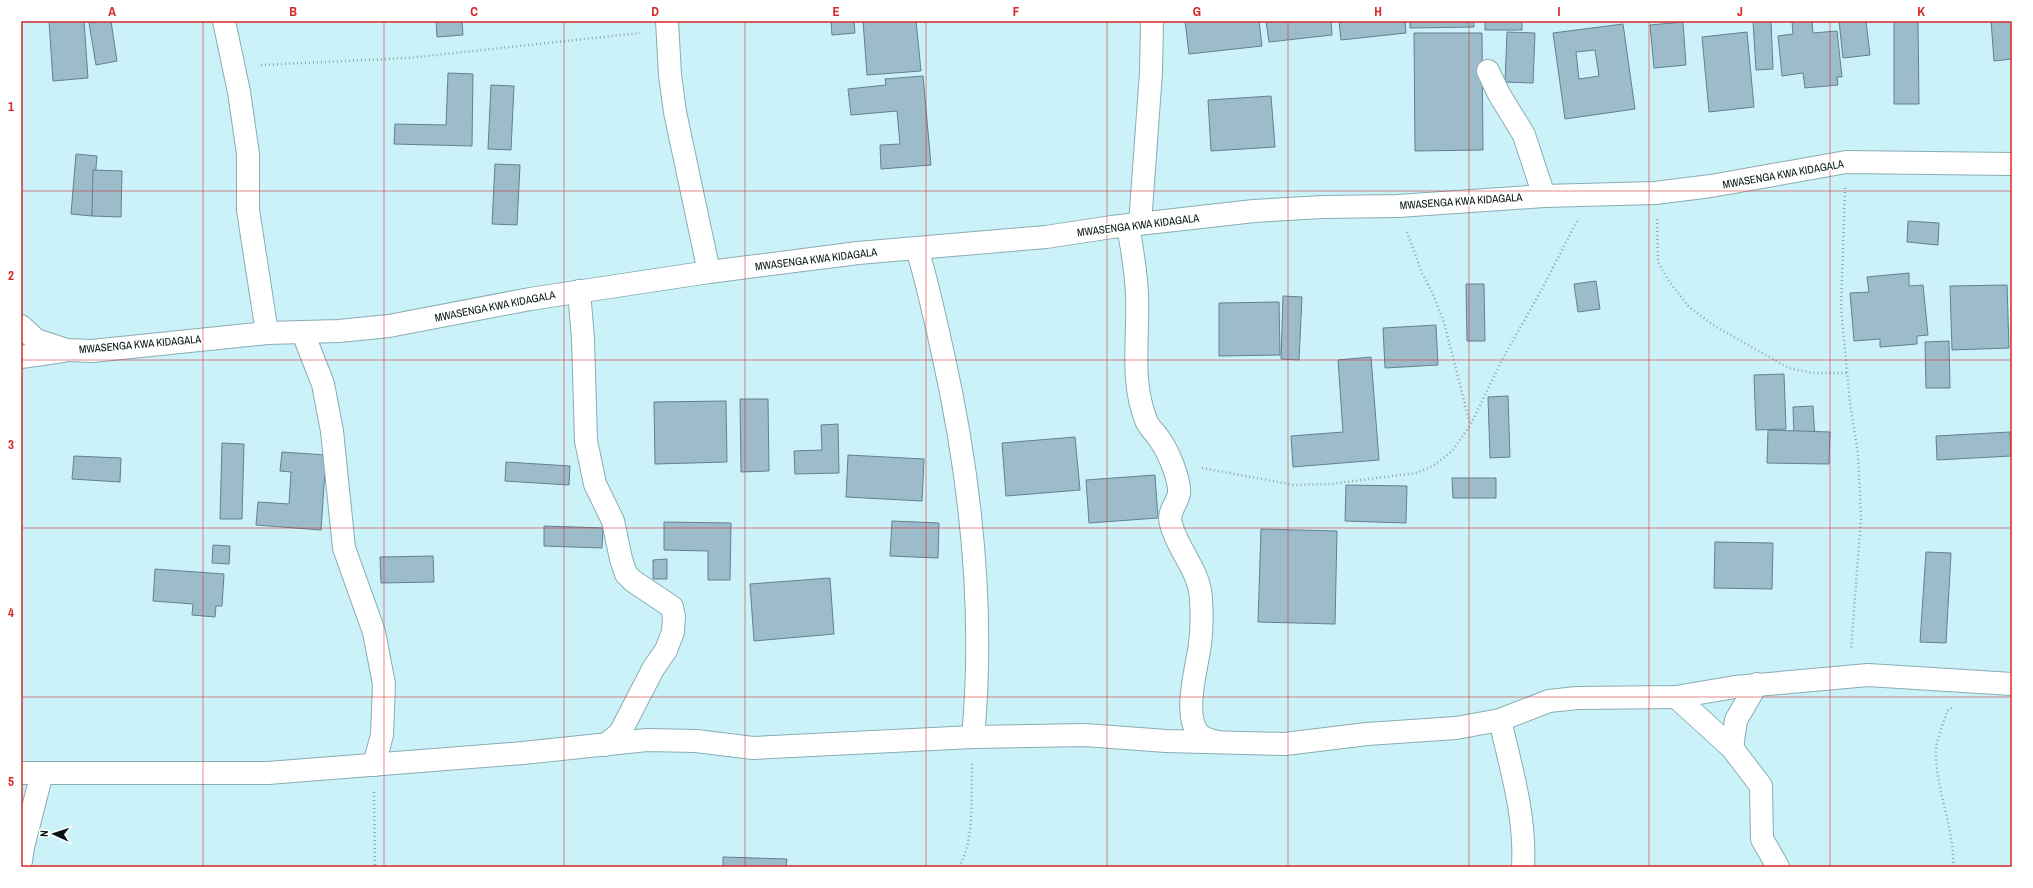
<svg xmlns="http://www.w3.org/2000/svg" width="2033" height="888" font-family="'Archivo Narrow',sans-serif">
  <rect width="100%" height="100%" fill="#cbf2f8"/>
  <!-- building -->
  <g fill="#9cbbcb" stroke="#63808f" fill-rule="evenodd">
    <path d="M49,21H84L88,78L53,81Z"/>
    <path d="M98,21H111L117,61L96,65L89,23Z"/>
    <path d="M436,21H462L463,35L437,37Z"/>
    <path d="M831,21H854L855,33L832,35Z"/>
    <path d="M863,21H916L921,71L867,75Z"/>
    <path d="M1185,21H1259L1262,46L1189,54Z"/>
    <path d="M1266,21H1331L1332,35L1269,42Z"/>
    <path d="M1339,21H1405L1406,33L1341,40Z"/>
    <path d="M1410,21H1474V27L1410,28Z"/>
    <rect x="1485" y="21" width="37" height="9"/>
    <path d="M1753,21H1771L1773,69L1756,70Z"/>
    <path d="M1792,21H1812L1813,33L1837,31L1842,77H1837L1838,85L1805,88L1803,73L1782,76L1778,36L1793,34Z"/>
    <path d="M1839,21H1866L1870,55L1843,58Z"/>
    <path d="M1894,21H1918L1919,104H1894Z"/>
    <path d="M1991,21H2012V59L1994,61Z"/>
    <path d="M1683,22L1686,65L1654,68L1650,25Z"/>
    <path d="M1623,24L1635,109L1565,119L1553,33ZM1595,50L1599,76L1579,79L1576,52Z"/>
    <path d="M1507,32L1535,33L1533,83L1505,82Z"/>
    <path d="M1747,32L1754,107L1709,112L1702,37Z"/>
    <path d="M1414,33H1482L1483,150L1415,151Z"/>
    <path d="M448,73L473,74L472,146L394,144L395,124L446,125Z"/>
    <path d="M923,76L931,165L881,169L880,145L900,144L897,111L851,115L848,89L886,85L885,79Z"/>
    <path d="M491,85L514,86L511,150L488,149Z"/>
    <path d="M1271,96L1275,147L1211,151L1208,100Z"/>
    <path d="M76,154L97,156L92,216L71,214Z"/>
    <path d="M495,164L520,165L517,225L492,224Z"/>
    <path d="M93,170L122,171L121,217L92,216Z"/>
    <path d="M1908,221L1939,223L1938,245L1907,242Z"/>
    <path d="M1909,273V286L1923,285L1928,335L1917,336V344L1880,347V339L1854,341L1850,293L1869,292L1867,277Z"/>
    <path d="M1596,281L1600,309L1578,312L1574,284Z"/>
    <path d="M1466,284H1484L1485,341H1467Z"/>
    <path d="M2007,285L2009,348L1952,350L1950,286Z"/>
    <path d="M1283,296L1302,297L1299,360L1281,359Z"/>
    <path d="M1279,302L1280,355L1219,356V303Z"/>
    <path d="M1436,325L1438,365L1385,368L1383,328Z"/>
    <path d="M1949,341L1950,388H1926L1925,342Z"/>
    <path d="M1371,357L1379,460L1293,467L1291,436L1343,432L1338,360Z"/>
    <path d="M1784,374L1786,429L1756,430L1754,375Z"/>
    <path d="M1508,396L1510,457L1490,458L1488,397Z"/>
    <path d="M740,399H768L769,471L741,472Z"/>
    <path d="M726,401L727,462L655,464L654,402Z"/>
    <path d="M1813,406L1816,455L1771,457L1769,437L1794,435L1793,407Z"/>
    <path d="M838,424L839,473L795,474L794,451L822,450L821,425Z"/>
    <path d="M1768,430L1830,432L1829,464L1767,463Z"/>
    <path d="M2010,432L2011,456L1937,460L1936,436Z"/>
    <path d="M1075,437L1080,490L1006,496L1002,443Z"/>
    <path d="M222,443L244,444L242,519H220Z"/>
    <path d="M282,452L326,455L321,530L256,525L258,502L289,504L291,472L280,471Z"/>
    <path d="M848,455L924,459L922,501L846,497Z"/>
    <path d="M74,456L121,458L120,482L72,479Z"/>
    <path d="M506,462L570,466L569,485L505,481Z"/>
    <path d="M1155,475L1158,518L1089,523L1086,480Z"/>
    <path d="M1452,478H1496V498H1453Z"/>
    <path d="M1346,485L1407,486L1406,523L1345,521Z"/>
    <path d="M892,521L939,523L938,558L890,556Z"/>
    <path d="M664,522L731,523L730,580H708V551L664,550Z"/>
    <path d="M544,526L603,528L602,548L544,546Z"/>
    <path d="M1261,529L1337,531L1335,624L1258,622Z"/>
    <path d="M1715,542L1773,543L1772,589L1714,588Z"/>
    <path d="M213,545L230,546L229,564L212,563Z"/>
    <path d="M1926,552L1951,553L1946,643L1920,642Z"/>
    <path d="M433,556L434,582L381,583L380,557Z"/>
    <path d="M667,559V579H653V560Z"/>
    <path d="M155,569L224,574L222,606H216L215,617L192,615L193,604L153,601Z"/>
    <path d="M830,578L834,634L754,641L750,584Z"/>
    <path d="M723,857L787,859L786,867H723Z"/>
  </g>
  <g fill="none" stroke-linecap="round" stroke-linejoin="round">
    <defs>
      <g id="minor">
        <path d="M224,21L239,92L248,154V210L267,333"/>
        <path d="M667,21L670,75L675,112L709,272"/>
        <path d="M1488,71L1499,94L1524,135L1544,196"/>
        <path d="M1140,224L1151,72L1152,21"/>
        <path d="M1128,225C1132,248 1136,271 1137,294C1139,336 1130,380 1146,420C1148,427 1156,433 1160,440C1168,451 1180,479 1179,493C1178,503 1167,511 1171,524C1178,551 1200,571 1201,599C1202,614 1202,629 1200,644C1197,668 1183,713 1198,733C1203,739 1211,740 1217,742"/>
        <path d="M917,249C928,284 935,319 943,354C971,480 985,609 973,737"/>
        <path d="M579,291L583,339L586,441L595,484L613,521L621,559L626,574L633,581L672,607L674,617L673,632L666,650L653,669L620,733L605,745"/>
        <path d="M21,326L36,340L66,350L92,351L267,333L339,331L389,326L530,299L709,272L858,253L1046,237L1112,227L1254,211L1322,207L1398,206L1544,196L1655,193L1711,186L1846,162L2012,164"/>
        <path d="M303,333L323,384L332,431L344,548L374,632L384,684L382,735L374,765"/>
        <path d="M21,357L63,351"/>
        <path d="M1676,697L1732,748L1761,786L1762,839L1778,867"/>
        <path d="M1500,720C1511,768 1526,817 1523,867"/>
        <path d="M1732,748L1736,720L1757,684"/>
        <path d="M21,773H268L523,753L647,740L696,741L753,748L973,737L1085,735L1166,741L1285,744L1367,734L1456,728L1500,720L1549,701L1577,698L1676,697L1735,687L1868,675L2012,684"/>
        <path d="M21,861L23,847L42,773"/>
      </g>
    </defs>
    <!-- minor casing -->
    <use href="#minor" stroke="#88adb3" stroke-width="24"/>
    <!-- path -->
    <g stroke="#89a8ac" stroke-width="2.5" stroke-dasharray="1 3" stroke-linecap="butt">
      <path d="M261,65L408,58L640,33"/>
      <path d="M1845,188L1841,308L1850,403L1858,454L1861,518L1851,650"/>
      <path d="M1657,219L1658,262L1668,280L1689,307L1716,327L1789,368L1813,373H1847"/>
      <path d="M1407,232L1422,273L1432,292L1444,322L1470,424"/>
      <path d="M1202,468L1294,485L1330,484L1416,473L1433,466L1452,451L1471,424L1501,362L1543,287L1577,221"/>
      <path d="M1952,708L1947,711C1943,725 1936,740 1936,753C1936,792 1955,829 1953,867"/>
      <path d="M374,792L375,867"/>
      <path d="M959,867C975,839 971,795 972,763"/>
    </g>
    <!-- minor -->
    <use href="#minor" stroke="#fff" stroke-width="22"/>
  </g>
  <!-- grid -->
  <path fill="none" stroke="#d62828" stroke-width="1" stroke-opacity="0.55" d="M203,21V867M384,21V867M564,21V867M745,21V867M926,21V867M1107,21V867M1288,21V867M1469,21V867M1649,21V867M1830,21V867M21,191H2012M21,360H2012M21,528H2012M21,697H2012"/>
  <g text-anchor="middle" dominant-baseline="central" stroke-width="3" stroke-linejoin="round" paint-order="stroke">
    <!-- street labels -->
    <g font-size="11" fill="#061416" stroke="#fff">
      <text transform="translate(1783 174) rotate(-10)">MWASENGA KWA KIDAGALA</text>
      <text transform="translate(1461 201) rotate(-4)">MWASENGA KWA KIDAGALA</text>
      <text transform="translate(1138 225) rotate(-7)">MWASENGA KWA KIDAGALA</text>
      <text transform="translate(816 259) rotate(-7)">MWASENGA KWA KIDAGALA</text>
      <text transform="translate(495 306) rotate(-11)">MWASENGA KWA KIDAGALA</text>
      <text transform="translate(140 344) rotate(-5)">MWASENGA KWA KIDAGALA</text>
    </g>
  </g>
  <!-- border -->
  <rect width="2033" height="888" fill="none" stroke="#ffffff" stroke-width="44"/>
  <!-- north arrow -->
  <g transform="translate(54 834) rotate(273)" stroke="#ffffff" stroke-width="3" paint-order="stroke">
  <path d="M0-3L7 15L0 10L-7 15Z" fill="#061416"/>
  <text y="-6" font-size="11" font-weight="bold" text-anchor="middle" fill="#061416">N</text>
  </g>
  <rect x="22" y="22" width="1989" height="844" fill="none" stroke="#d62828" stroke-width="1.5"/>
  <g font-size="13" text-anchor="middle" font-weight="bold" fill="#d62828">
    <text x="112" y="16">A</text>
    <text x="293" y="16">B</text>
    <text x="474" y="16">C</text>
    <text x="655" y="16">D</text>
    <text x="836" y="16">E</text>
    <text x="1016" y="16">F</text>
    <text x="1197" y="16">G</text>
    <text x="1378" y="16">H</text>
    <text x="1559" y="16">I</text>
    <text x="1740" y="16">J</text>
    <text x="1921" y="16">K</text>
    <text x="11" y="111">1</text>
    <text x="11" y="280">2</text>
    <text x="11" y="449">3</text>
    <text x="11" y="617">4</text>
    <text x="11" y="786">5</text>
  </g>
</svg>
